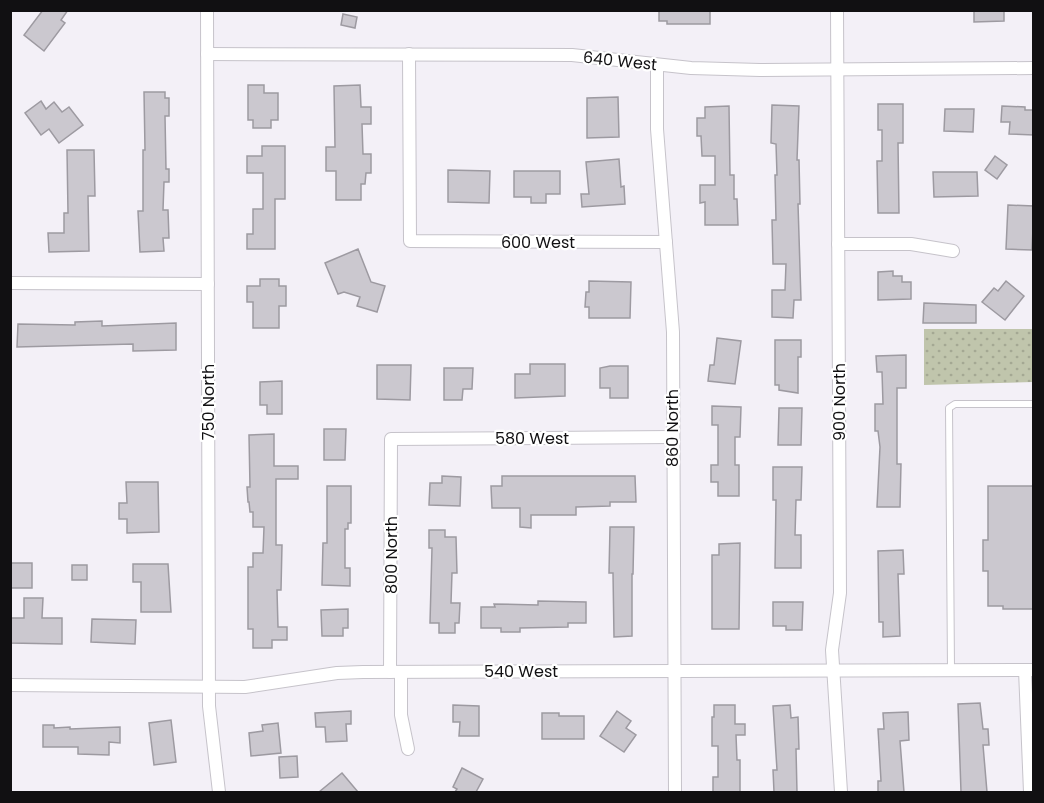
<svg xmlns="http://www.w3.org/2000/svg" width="1044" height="803" font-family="Poppins,sans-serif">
  <defs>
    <pattern id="grass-dots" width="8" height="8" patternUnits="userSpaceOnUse" patternTransform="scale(1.5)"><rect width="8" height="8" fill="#c0c5ac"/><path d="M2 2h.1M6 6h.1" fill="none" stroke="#a4a893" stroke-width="1.8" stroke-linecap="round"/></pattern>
  </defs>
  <rect width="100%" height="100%" fill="#f3f0f7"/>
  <!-- grass -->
  <path fill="url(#grass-dots)" d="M924,329H1033V382L924,385Z"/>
  <!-- building -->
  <g fill="#cbc8cf" stroke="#9d9aa1" stroke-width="1.5">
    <path d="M43,10H68L61,20L65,23L44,51L24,35Z"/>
    <path d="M659,10H710V24H667V21H659Z"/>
    <path d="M974,10H1004V21L974,22Z"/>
    <path d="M343,14L357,17L355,28L341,25Z"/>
    <path d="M248,85H264V93H278V120H271V128H253V120H248Z"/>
    <path d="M360,85L361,107H371V124H362L363,154H371V173H366L365,184H361V200H336V171H326V147H335L334,86Z"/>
    <path d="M144,92H165V98H169V116H165L166,169H169V182H164L163,210H168L169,238H163L164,251L140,252L138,211H143V150H145Z"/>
    <path d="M618,97L619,137L587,138V98Z"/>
    <path d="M41,101L46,109L54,102L62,112L69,107L83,125L59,143L49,129L41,135L25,113Z"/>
    <path d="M878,104H903V143H898L899,213H878L877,161H882V130H878Z"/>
    <path d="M772,105L799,106L797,160H799L800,204H798L801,300H794L793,318L772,317V290H785L786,264H773L772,220H776L775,175H777L776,144L771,143Z"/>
    <path d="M729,106L730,175H734V199H737L738,225H705V202L700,203V185H715V156H702L701,136H697V118H705V107Z"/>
    <path d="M1002,106L1025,107V110H1034V135L1009,134L1010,122H1001Z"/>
    <path d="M945,109H974L973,132L944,131Z"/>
    <path d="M262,146H285V199H275V249H247V234H253V209H263V173H247V156H262Z"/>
    <path d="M67,150H94L95,196H88L89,251L49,252L48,233H64V213H68Z"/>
    <path d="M995,156L1007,165L997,179L985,170Z"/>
    <path d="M619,159L621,187L624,186L625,204L582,207L581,194H589L586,162Z"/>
    <path d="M448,170L490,171L489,203L448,202Z"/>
    <path d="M514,171H560V194H546V203H531V197H514Z"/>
    <path d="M933,172H977L978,196L934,197Z"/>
    <path d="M1008,205L1034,206L1032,250L1006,249Z"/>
    <path d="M358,249L371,282L385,286L377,312L357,306L360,297L344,292L338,294L325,263Z"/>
    <path d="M893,271V276H902V282H911V299L878,300V272Z"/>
    <path d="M260,279H279V286H286V306H279V328H253V302H247V286H260Z"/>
    <path d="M589,281L631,282L630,318H589V307H585L586,292H589Z"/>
    <path d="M1006,281L1024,296L1005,320L982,302L994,288L998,291Z"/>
    <path d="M924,303L976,305V323H923Z"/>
    <path d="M102,321V326L176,323V350L133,351V344L17,347L18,324L75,325V322Z"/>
    <path d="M717,338L741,341L735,384L708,381L710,365H714Z"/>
    <path d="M775,340H801V357H798V393L779,390V385H775Z"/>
    <path d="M906,355V388H897V464H901L900,507H877L880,447L878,431H875V404H883L882,372H877L876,356Z"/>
    <path d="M530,364H565V396L515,398V374H530Z"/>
    <path d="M377,365H411L410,400L377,399Z"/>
    <path d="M610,366H628V398H610V388H600V368Z"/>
    <path d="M444,368H473L472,389H463L462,400H444Z"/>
    <path d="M282,381V414H267V405H260V382Z"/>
    <path d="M712,406L741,407L740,437H735V465H739V496H718V482H711V465H718V425H712Z"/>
    <path d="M779,408H802L801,445H778Z"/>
    <path d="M324,429H346L345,460H324Z"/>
    <path d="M274,434V466H298V479H276V545H282L281,590H277L278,627H287V640H272V648H253V629H248V567H253V553H263L264,527H253V512H250L249,502H248L247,487H250L249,435Z"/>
    <path d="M773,467H802L801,500H796L795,535H801V568H775L776,500H773Z"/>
    <path d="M442,476L461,477L460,506L429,505L430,483H442Z"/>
    <path d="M502,476H635L636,502H610V506L576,507V515H531V528L520,527V508H492L491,486H502Z"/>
    <path d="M126,482H158L159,532L127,533V519H119V503H127Z"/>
    <path d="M327,486H351V523H348V529H345V568H350V586L322,585L323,543H327Z"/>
    <path d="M988,486H1034L1033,609H1003V606H988V571H983V540H988Z"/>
    <path d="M610,527H634L633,574H632V636L614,637L613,573H609Z"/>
    <path d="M429,530H445V537H456L457,573H452L451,603H460L459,623H455V633H439V623H430L432,548H429Z"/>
    <path d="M740,543L739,629H712V555H719V544Z"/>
    <path d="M903,550L904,574H898L900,636L883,637V622H879L878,551Z"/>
    <rect x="10" y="563" width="22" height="25"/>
    <path d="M133,564H168L171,612H141V582H133Z"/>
    <rect x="72" y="565" width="15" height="15"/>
    <path d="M24,598H43L42,618H62V644L10,643V618H24Z"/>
    <path d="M538,601L586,602V623H568V627L520,628V632H501V628H481V607H495L494,604L538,605Z"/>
    <path d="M773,602H803L802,630H786V626H773Z"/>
    <path d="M348,609V628H343V636H322L321,610Z"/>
    <path d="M92,619L136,620L135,644L91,642Z"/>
    <path d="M980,703L983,729H988L989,745H983L987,792H961L958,704Z"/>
    <path d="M453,705L479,706V736H459L460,722H453Z"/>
    <path d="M714,705H735V724H745V735H736L737,760H740V792H713V777H718V746H712V717H714Z"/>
    <path d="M790,705L791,718L798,717L799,749H796L797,792H774L773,770H777L773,706Z"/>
    <path d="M351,711V724H346L347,741L326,742L325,727H316L315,713Z"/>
    <path d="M617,711L631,721L626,728L636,735L624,752L600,736Z"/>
    <path d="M908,712L909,740L900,741L904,792H878V781H881L878,729H884L883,713Z"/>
    <path d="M542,713H559V716H584V739H542Z"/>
    <path d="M171,720L176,762L154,765L149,723Z"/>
    <path d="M278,723L281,753L251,756L249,733L263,731L262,725Z"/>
    <path d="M43,725H54V728L70,727V729L120,727V743L109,742V755L78,754V747H43Z"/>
    <path d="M297,756L298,777L280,778L279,757Z"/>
    <path d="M462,768L483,779L476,792H455L457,789L453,787Z"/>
    <path d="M342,773L358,792H319Z"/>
  </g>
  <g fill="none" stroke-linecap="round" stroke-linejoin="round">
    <defs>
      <path id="service" d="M951,670L949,408L955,404H1034"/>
      <g id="minor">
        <path d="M207,10L209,706L219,792"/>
        <path d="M837,10L840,593L832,650L841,792"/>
        <path d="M207,54L572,55L691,68L760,70L1034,68"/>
        <path d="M409,54L410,241L666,242"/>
        <path d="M657,65V129L673,332L675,792"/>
        <path d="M838,244H911L953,251"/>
        <path d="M10,283L208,284"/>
        <path d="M1025,670L1030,792"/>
        <path d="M390,672L391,439L672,437"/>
        <path d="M401,672V715L408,749"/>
        <path d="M10,685L245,687L337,673L363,672L1034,670"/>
      </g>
    </defs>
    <!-- service casing -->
    <use href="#service" stroke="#c6c3ca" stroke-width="8"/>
    <!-- minor casing -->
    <use href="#minor" stroke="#c6c3ca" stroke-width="14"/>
    <!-- service -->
    <use href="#service" stroke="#fff" stroke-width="6"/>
    <!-- minor -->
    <use href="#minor" stroke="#fff" stroke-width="12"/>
  </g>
  <g text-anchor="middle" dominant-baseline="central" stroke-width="4.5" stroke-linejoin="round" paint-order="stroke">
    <!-- street labels -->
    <g font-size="16" fill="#111012" stroke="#fff">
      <text transform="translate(620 61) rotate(6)">640 West</text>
      <text x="538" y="242">600 West</text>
      <text transform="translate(208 402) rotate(-90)">750 North</text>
      <text transform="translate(839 402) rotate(-90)">900 North</text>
      <text transform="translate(672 428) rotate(-90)">860 North</text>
      <text x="532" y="438">580 West</text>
      <text transform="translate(391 555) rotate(-90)">800 North</text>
      <text x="521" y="671">540 West</text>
    </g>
  </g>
  <!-- border -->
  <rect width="1044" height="803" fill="none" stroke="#111012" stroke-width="24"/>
</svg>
